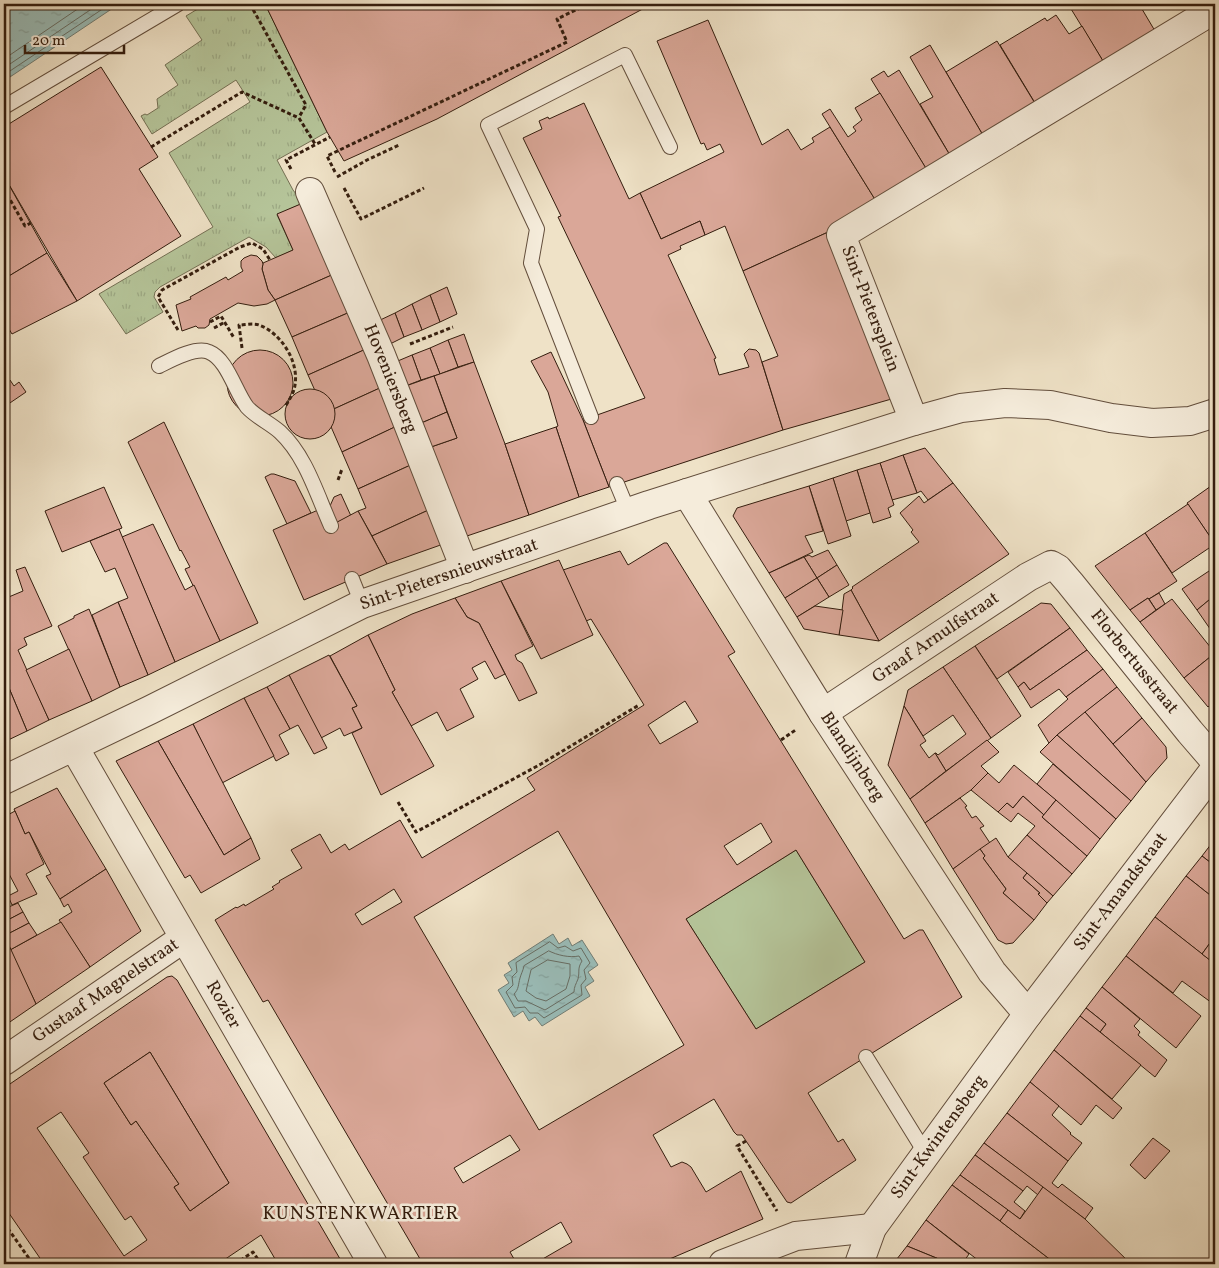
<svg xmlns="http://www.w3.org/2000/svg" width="1219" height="1268" font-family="Vollkorn,serif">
  <defs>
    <pattern id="grass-tufts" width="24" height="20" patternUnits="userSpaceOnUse" patternTransform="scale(1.25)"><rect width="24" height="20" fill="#b5c499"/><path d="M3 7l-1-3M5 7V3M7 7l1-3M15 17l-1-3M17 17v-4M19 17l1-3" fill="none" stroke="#9ca883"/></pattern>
    <pattern id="water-ripples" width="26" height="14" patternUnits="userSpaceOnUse" patternTransform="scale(1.25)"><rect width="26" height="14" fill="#9abdb9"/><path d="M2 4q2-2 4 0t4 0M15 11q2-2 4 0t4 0" fill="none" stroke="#85a29e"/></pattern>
  </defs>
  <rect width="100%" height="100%" fill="#efe2c7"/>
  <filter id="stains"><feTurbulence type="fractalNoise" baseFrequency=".004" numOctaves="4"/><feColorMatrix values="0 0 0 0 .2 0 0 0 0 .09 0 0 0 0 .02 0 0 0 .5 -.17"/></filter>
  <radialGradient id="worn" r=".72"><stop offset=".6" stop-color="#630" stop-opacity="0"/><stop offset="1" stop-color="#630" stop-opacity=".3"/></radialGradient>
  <!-- grass -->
  <path fill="url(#grass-tufts)" stroke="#747054" d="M206,4H265L327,132L277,160L293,190L303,203L277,215L293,250L276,258L266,247L249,237L160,287L155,292L154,297L163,312L126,334L99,294L213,227L169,153L250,102L236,80L152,134L141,116L145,114L147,115L158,108L157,99L178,85L165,65L202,40L186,16Z"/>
  <!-- garden -->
  <path fill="#b5c499" stroke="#747054" d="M796,850L865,962L756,1029L686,919Z"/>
  <!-- water -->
  <g fill="url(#water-ripples)" stroke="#717d75">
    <path d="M4,4H119L4,81Z"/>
    <path d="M553,934L559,944L568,938L572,946L582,940L598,965L588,972L594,981L585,987L590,996L542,1026L535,1017L529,1021L523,1011L514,1017L498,990L509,983L504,975L512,970L508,963Z"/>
  </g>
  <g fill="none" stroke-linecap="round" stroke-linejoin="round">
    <!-- shore -->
    <g stroke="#676d64" stroke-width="1">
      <path d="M4,59L85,4"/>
      <path d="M4,68L99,4"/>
      <path d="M4,75L110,4"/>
      <path d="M550,942L558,948L565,946L573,951L581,948L590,963L584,970L586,979L581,985L582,995L544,1018L538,1013H530L525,1007L515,1008L506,992L513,985L512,977L517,972L516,963Z"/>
      <path d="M549,951C557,955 569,958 579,956L582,961C577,969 580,971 578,979C576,984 574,987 574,992L545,1010L526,1001H518L514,994C519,989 518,985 520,978C521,974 523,971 524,966Z"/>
      <path d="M548,960L570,964V976L566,989L546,1001L536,998L526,991L531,970Z"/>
    </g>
  </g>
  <!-- building -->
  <g fill="#daa798" stroke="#341d0e" fill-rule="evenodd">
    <path d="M265,4H652L437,119L344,161L327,132Z"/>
    <path d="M1068,4H1139L1155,31L1103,61Z"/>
    <path d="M1056,15L1069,34L1082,26L1103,61L1035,103L1000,45L1045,18L1047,21Z"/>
    <path d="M708,20L762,145L788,129L801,150L814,142L812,138L830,127L876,201L826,233L743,271L725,226L705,235L700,221L661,239L640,193L724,152L720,144L707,150L704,143L701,144L657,41Z"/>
    <path d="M997,41L1036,105L984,137L946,72Z"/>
    <path d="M930,45L984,137L951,157L920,104L933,97L910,57Z"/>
    <path d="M101,67L158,157L139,169L181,236L77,301L4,176V127Z"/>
    <path d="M899,70L951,157L927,170L871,79L884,71L888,77Z"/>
    <path d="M880,93L927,170L876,201L822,114L830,109L848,137L856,131L853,127L862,120L855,108Z"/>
    <path d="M584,103L629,199L640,193L661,239L700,221L705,235L680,246L681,249L668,255L716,358L714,359L719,375L749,367L744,354L749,349L756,350L759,353L783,430L609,487L583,420L645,398L558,217L561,216L523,138L542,129L539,121L548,117L549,119Z"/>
    <path d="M4,176L47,253L4,279Z"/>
    <path d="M303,203L334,274L275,300L268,290L262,269L263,263L293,250L277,214Z"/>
    <path d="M826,233L895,398L783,430L762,362L778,356L743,271Z"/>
    <path d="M47,253L77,301L12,334L4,321V279Z"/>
    <path d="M251,255L257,256L262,261L263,264L262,269L268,290L275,300L267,304L254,306L238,303L210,319L209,325L205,328H198L196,326L182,331L176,305L191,299L190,297L226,277L228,280L243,271L241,267V261L244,258Z"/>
    <path d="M334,274L350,312L292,337L275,300Z"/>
    <path d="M447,287L457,314L440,322L430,295Z"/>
    <path d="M430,295L440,322L422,330L412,304Z"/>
    <path d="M412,304L422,330L404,337L395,313Z"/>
    <path d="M350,312L366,349L308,375L292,337Z"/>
    <path d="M395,313L404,337L386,346L376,322Z"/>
    <path d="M464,334L474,362L458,367L448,340Z"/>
    <path d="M448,340L458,367L440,374L430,348Z"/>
    <path d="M430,348L440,374L421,380L412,355Z"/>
    <path d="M366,349L382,387L325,413L308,375Z"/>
    <circle cx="260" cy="383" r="33"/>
    <path d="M551,352L583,420L609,487L579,497L556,427L558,426L548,392L531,361Z"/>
    <path d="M412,355L421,380L403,387L393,363Z"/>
    <path d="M474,362L505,444L529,515L464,537L428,448L457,438L434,376Z"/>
    <path d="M434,376L447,412L419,424L403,387Z"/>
    <path d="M10,380L14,386L19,382L26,392L4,407V384Z"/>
    <path d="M382,387L399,425L342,452L325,413Z"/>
    <circle cx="310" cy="414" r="25"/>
    <path d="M447,412L457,438L428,448L419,424Z"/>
    <path d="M164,422L258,623L220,641L185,569L190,567L181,550L180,551L128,442Z"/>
    <path d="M399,425L415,463L358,489L342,452Z"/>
    <path d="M556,427L579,497L529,515L505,444Z"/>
    <path d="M925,448L953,483L928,500L921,491L917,493L903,455Z"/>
    <path d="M903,455L917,493L892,500L880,463Z"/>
    <path d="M415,463L435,507L372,536L358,511L366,508L358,489Z"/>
    <path d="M880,463L894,505L888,508L891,517L873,523L857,470Z"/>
    <path d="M857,470L870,513L846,521L833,478Z"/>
    <path d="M271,474H274L295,481L311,513L287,524L265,477Z"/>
    <path d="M833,478L851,536L828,544L809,486Z"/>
    <path d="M953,483L1009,554L879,641L851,590L853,588L852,587L919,542L911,532L913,530L900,513L919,496L924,503Z"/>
    <path d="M809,486L823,531L805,536L813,552L769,573L733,516L737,508Z"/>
    <path d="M1211,486L1215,492V544L1187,503Z"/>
    <path d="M104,487L122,528L62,552L45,511Z"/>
    <path d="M341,494L351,516L336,523L330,506L334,497Z"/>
    <path d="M1188,504L1215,544L1172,573L1145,533Z"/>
    <path d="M435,507L449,542L387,564L372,536Z"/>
    <path d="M318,510L326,528L358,511L387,564L304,600L273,530Z"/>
    <path d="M153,524L185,590L194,585L220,641L175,662L122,537Z"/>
    <path d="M119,529L175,662L148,675L118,602L128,598L115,568L105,572L90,541Z"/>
    <path d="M1145,533L1177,581L1149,599L1148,598L1130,610L1095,566Z"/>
    <path d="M664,543H667L735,652L728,656L904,939L919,930H923L962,997L808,1093L838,1142L843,1139L856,1160L791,1203L787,1202L742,1135H737L734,1132L714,1099L653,1135L671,1167L682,1162L687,1164L691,1167L706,1192L741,1171L763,1219L658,1264H534L572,1242L561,1222L510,1252L517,1264H423L268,1000L263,1002L215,920L236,907L237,908L244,904L245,906L274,889L272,887L280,882L279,881L302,868L291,850L320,834L331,853L345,844L349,850L400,820L422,858L535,790L527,778L644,705L591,619L586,621L563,570L620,551L628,565ZM685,701L698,722L660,744L648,725ZM761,823L772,842L737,865L724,846ZM558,831L684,1045L539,1130L414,917ZM796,850L865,962L756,1029L686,919ZM394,889L402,902L362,925L355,914ZM510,1135L520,1150L463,1183L454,1168Z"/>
    <path d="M828,550L837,565L817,578L804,557L809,555L812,557Z"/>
    <path d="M804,557L817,578L785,598L769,573Z"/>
    <path d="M559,560L593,635L541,659L501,581Z"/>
    <path d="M837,565L849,585L829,597L817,578Z"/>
    <path d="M25,567L52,626L24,638L27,645L18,650L49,720L27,731L4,676V599L23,591L16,570Z"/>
    <path d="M1215,567V595L1197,610L1182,589Z"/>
    <path d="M817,578L829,597L797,617L785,598Z"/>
    <path d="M501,581L533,646L515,655L517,660L522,663L537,693L519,701L479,623L467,617L455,598Z"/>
    <path d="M851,590L879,641L839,635L844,594Z"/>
    <path d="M1159,593L1165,604L1156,610L1149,599Z"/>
    <path d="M1215,595V636L1197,610Z"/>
    <path d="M455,598L467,617L479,623L505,674L495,679L485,661L472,668L478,679L460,689L474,717L447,731L437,712L411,726L392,692L395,690L368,635L412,614Z"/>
    <path d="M1148,598L1156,610L1140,622L1130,610Z"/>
    <path d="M1172,599L1215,653L1184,678L1140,622Z"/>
    <path d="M118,602L148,675L120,687L92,615Z"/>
    <path d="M1041,603L1051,604L1070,628L997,679L975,646Z"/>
    <path d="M815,606L843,610L839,635L804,629L797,617Z"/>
    <path d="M89,609L120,687L92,701L58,626L74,618V616Z"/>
    <path d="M1070,628L1087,650L1030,690L1024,682L1018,687L1008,672Z"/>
    <path d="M368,635L395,690L392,692L434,766L381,795L352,733L362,728L352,708L357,706L330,656Z"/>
    <path d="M975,646L1021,716L991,738L943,667Z"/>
    <path d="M69,649L92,701L49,720L26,670Z"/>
    <path d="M1087,650L1103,669L1066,697L1059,689L1031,708L1018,687L1024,682L1030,690Z"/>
    <path d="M1215,653V701L1208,707L1184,678Z"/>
    <path d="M329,655L357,706L352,708L362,728L344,736L340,728L321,738L289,675Z"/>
    <path d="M943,667L991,738L946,771L935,753H936L938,755L966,734L953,715L923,736L904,706L908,690Z"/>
    <path d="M1103,669L1117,687L1057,735L1049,743L1038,725L1068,699L1066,697Z"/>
    <path d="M289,675L327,748L314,754L298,725L290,729L267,687Z"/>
    <path d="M4,676L27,731L4,742Z"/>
    <path d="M267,687L290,729L279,735L289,754L276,761L244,698Z"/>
    <path d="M1117,687L1142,718L1113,744L1085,712Z"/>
    <path d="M244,698L274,756L222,783L193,724Z"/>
    <path d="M904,706L926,741L920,745L929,758L935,753L946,771L910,799L888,765Z"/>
    <path d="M1085,712L1146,782L1131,801L1057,735Z"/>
    <path d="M1142,718L1166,747L1167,758L1146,782L1113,744Z"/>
    <path d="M193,724L251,838L224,855L158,741Z"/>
    <path d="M1057,735L1131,801L1116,819L1040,752Z"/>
    <path d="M987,740L999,752L981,766L988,773L971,790L925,823L910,799Z"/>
    <path d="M158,741L224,855L251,838L260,859L201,893L190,875L185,878L116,761Z"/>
    <path d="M1053,764L1116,819L1100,839L1037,784Z"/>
    <path d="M1014,765L1056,800L1044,815L1023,796L1013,808L1007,803L998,812L971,790L988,773L999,783Z"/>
    <path d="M57,788L106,869L60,899L46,876L51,874L29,832L25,834L14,809Z"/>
    <path d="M1023,796L1044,815L1042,817L1087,856L1072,874L1027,835L1035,826L1018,813L1011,822L998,812L1007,803L1013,808Z"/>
    <path d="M960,798L967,806L965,807L972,818L976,816L984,826L980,828L990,843L953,869L925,823Z"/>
    <path d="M1056,800L1100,839L1087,856L1042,817Z"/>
    <path d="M15,811L25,834L29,832L44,864L26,874L37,894L12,905L8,896L18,891L9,874L4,877V817Z"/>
    <path d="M1027,835L1072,874L1053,896L1008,857Z"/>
    <path d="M996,838L1008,857L1027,873L1023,878L1040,893L1038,894L1047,903L1034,920L1003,893L1006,889L983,858L985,856L980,849Z"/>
    <path d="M1215,839V866L1202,856Z"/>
    <path d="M980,849L985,856L983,858L1006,889L1003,893L1034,920L1013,943L1006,944L998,940L953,869Z"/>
    <path d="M1202,856L1215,866V899L1186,876Z"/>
    <path d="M106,869L141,931L90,967L59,920L72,912L68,904L64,907L60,899Z"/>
    <path d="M1027,873L1053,896L1047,903L1038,894L1040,893L1023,878Z"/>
    <path d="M1186,876L1215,899V936L1202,954L1155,917Z"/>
    <path d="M18,903L23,912L4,922V909Z"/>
    <path d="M23,912L29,923L4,936V922Z"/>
    <path d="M1155,917L1215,964V999L1212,1003L1182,981L1173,993L1126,956Z"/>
    <path d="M61,922L90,967L36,1004L10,950Z"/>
    <path d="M29,923L37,935L10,950L4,936Z"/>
    <path d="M1215,936V964L1202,954Z"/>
    <path d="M7,941L36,1004L4,1026V943Z"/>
    <path d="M1126,956L1201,1016L1176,1048L1102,987Z"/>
    <path d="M172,976L177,980L343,1264H278L261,1235L218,1264H44L4,1206V1088L167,977ZM150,1052L229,1183L190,1211L174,1187L179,1184L136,1121L131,1125L104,1083ZM61,1112L89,1153L83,1157L125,1220L131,1216L147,1240L124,1256L37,1128Z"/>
    <path d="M1102,987L1140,1019L1134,1026L1140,1032L1138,1035L1167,1060L1155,1077L1100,1032L1106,1024L1086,1008Z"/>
    <path d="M1086,1008L1106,1024L1100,1032L1080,1016Z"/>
    <path d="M1080,1016L1141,1065L1112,1099L1054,1050Z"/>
    <path d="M1054,1050L1122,1108L1113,1119L1096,1105L1081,1125L1030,1082Z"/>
    <path d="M150,1052L229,1183L190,1211L174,1187L179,1184L136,1121L131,1125L104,1083Z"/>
    <path d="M1030,1082L1059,1106L1052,1115L1071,1133L1070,1134L1082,1143L1068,1161L1007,1113Z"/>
    <path d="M1007,1113L1068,1161L1052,1183L1058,1188L1062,1184L1093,1208L1085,1219L984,1143Z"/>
    <path d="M1153,1138L1170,1151L1145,1179L1130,1165Z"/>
    <path d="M984,1143L1043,1187L1038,1195L1027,1186L1023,1191L975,1155Z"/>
    <path d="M975,1155L1023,1191L1014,1202L1025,1211L1020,1219L960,1175Z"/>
    <path d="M960,1175L1008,1210L1000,1221L952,1185Z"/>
    <path d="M952,1185L1000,1221L1056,1264H983L926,1220Z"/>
    <path d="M1043,1187L1085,1219L1131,1264H1056L1000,1221L1008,1210L1020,1219Z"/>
    <path d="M926,1220L969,1254L962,1264H951L907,1246Z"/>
    <path d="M907,1246L951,1264H893Z"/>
  </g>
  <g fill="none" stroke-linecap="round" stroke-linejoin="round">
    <defs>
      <g id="lane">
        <path d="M4,107L178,4"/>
        <path d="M159,366C171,360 196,346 209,352C227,359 235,391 247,407C256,417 270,423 280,432C306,456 317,495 331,526"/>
        <path d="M591,417L531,263L537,229L488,125L625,55L670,147"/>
        <path d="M617,484L629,513"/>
        <path d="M352,579L362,604"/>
        <path d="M866,1057L926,1154"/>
      </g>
      <g id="street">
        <path d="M310,192L381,355L465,569"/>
        <path d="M914,421L841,235L1215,9"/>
        <path d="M687,493L823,713L992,972L1028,1014"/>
        <path d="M823,713L1028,577L1051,565L1058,569L1070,583L1190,732L1215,761"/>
        <path d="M74,747L373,1264"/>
        <path d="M4,780L150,710L362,604L649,505L914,421L961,408L1005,403L1050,405L1111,418L1152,423L1190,421L1215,413"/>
        <path d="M4,1061L184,938"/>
        <path d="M723,1264L796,1236L872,1228"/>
        <path d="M859,1264L872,1228L1028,1014L1215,769"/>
      </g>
    </defs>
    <!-- lane casing -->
    <use href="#lane" stroke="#634e3c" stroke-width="16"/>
    <!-- street casing -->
    <use href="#street" stroke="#634e3c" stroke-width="30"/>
    <!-- path -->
    <g stroke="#341d0e" stroke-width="3" stroke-dasharray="4 2.5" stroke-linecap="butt">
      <path d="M250,4L306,105L299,117"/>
      <path d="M151,147L242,92L299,118L315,144"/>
      <path d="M291,169L286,160L330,137"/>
      <path d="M335,172L327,156L567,42L557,19L588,4"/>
      <path d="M337,177L367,160L399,145"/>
      <path d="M344,188L361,219L424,188"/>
      <path d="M4,189L25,226L31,223"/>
      <path d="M210,322L221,316L234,338"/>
      <path d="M214,328L225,322"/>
      <path d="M178,330L158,297L162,290L240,247L252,243L263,249L270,260"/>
      <path d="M410,344L453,327"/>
      <path d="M242,348L239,325C245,325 253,323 259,325C281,333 299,361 295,385C294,393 289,400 285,407"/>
      <path d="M338,480L342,469"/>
      <path d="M781,740L797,729"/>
      <path d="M398,802L416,832L541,764L639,705"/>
      <path d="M746,1141L737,1146L777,1211"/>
      <path d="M4,1223L33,1264"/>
      <path d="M235,1264L253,1252L261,1264"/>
    </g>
    <!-- lane -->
    <use href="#lane" stroke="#f5ecdb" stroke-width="14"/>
    <!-- street -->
    <use href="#street" stroke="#f5ecdb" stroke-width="28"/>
  </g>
  <g text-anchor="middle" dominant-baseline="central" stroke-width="5" stroke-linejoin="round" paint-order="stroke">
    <!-- street labels -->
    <g font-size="18" fill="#341d0e" stroke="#f5ecdb">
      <text transform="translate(870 309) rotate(69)">Sint-Pietersplein</text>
      <text transform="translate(390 379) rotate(68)">Hoveniersberg</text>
      <text transform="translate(449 575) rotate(-19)">Sint-Pietersnieuwstraat</text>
      <text transform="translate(936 638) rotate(-34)">Graaf Arnulfstraat</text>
      <text transform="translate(1134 662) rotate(51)">Florbertusstraat</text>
      <text transform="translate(852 757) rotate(57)">Blandijnberg</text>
      <text transform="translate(1121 892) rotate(-53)">Sint-Amandstraat</text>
      <text transform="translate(106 991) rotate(-34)">Gustaaf Magnelstraat</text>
      <text transform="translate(223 1005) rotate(60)">Rozier</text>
      <text transform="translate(939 1137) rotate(-54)">Sint-Kwintensberg</text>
    </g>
    <!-- neighbourhood labels -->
    <g font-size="19" letter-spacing="1" fill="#341d0e" stroke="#f5ecdb">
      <text x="361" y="1214">KUNSTENKWARTIER</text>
    </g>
  </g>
  <!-- margin -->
  <rect width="1219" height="1268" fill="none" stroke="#efe2c7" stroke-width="20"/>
  <rect x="5" y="5" width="1209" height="1258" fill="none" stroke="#341d0e" stroke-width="2.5"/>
  <rect x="10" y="10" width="1199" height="1248" fill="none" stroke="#341d0e"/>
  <!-- scale -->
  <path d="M25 45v8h99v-8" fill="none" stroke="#341d0e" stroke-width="2.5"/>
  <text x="32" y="45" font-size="15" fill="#341d0e" stroke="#f5ecdb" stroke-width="4" paint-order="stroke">20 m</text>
  <rect width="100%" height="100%" filter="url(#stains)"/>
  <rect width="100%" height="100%" fill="url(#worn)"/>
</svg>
